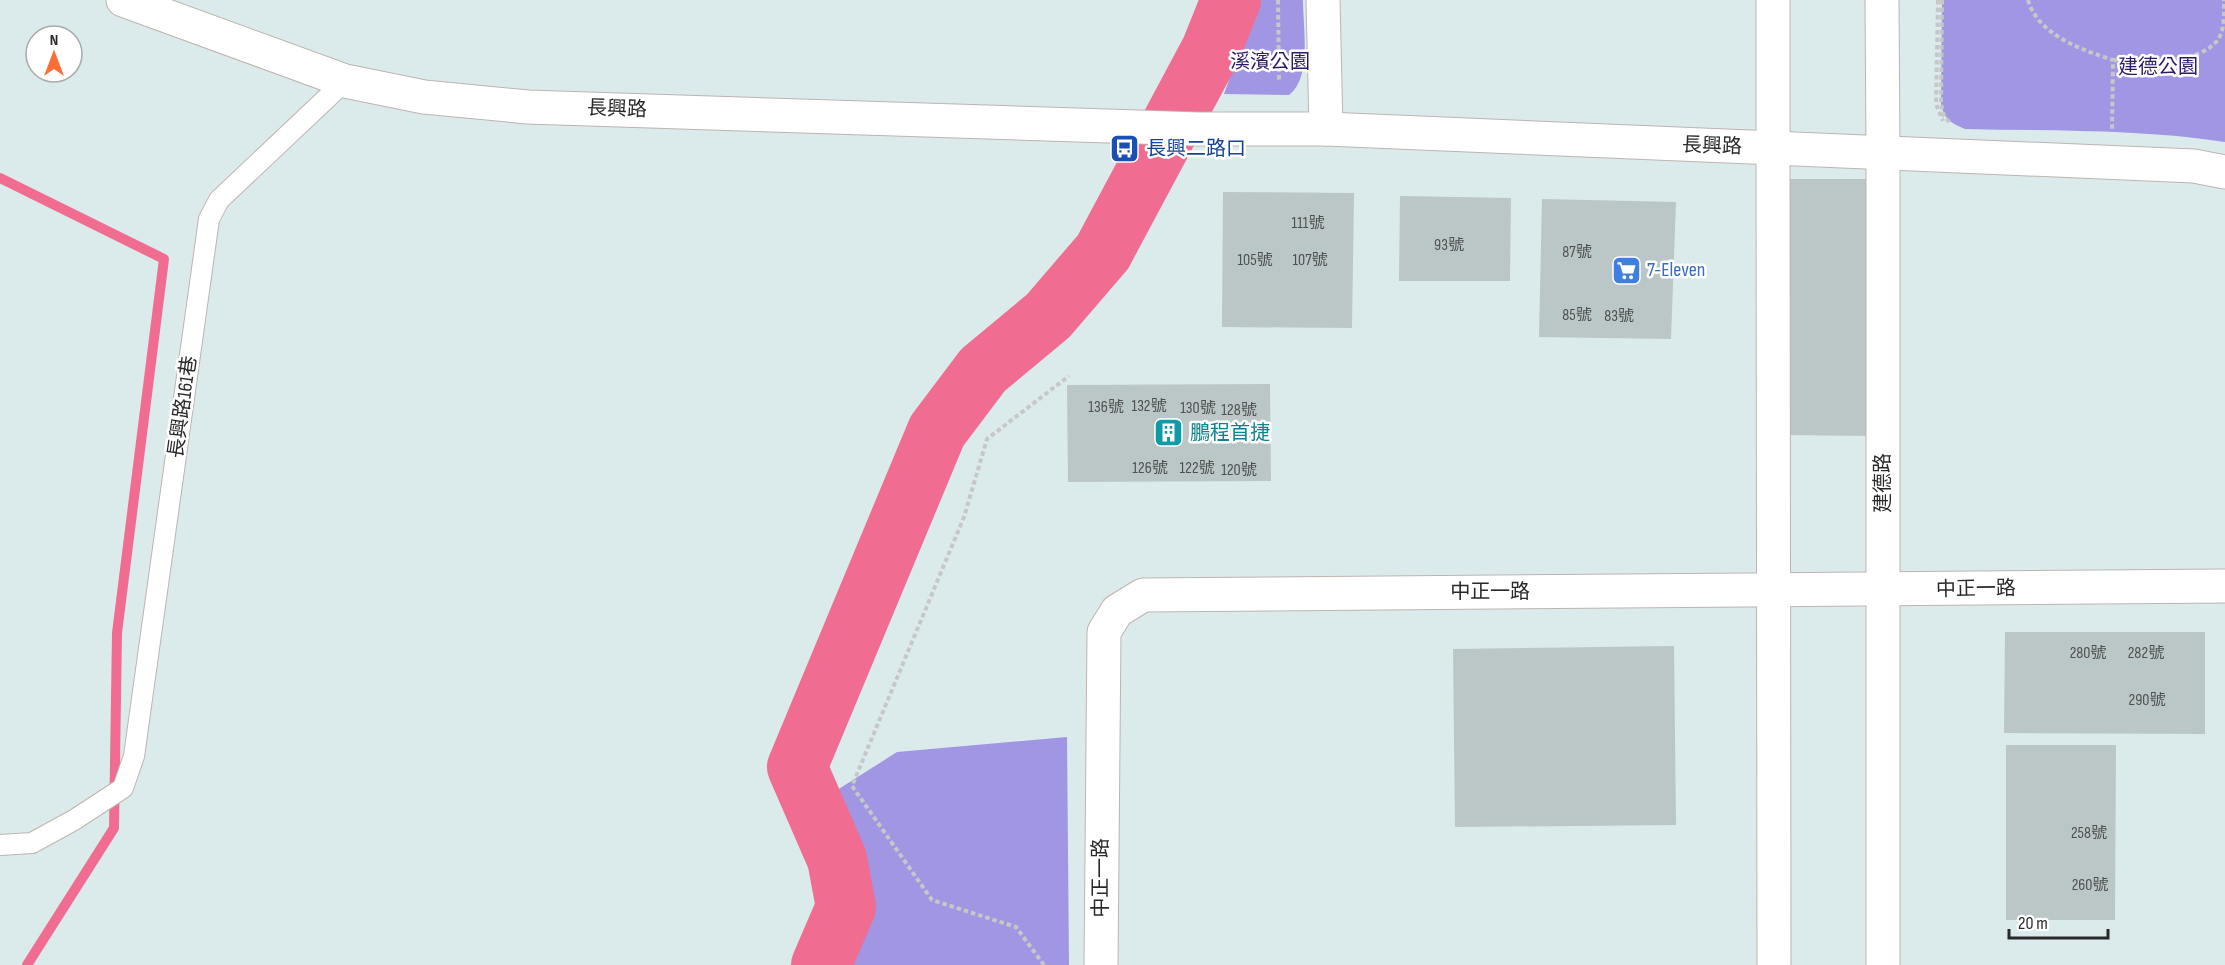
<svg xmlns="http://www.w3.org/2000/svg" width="2225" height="965" font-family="'Sofia Sans Condensed','Noto Sans TC',sans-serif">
  <rect width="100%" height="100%" fill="#dbebec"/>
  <!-- green -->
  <g fill="#a096e3">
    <path d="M1258,0H1303C1303,27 1312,78 1289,95L1224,94Z"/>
    <path d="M1942,0H2225V142C2139,129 2052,131 1965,129C1951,123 1944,119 1941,104Z"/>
    <path d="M1067,737L1069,965H850L869,916L862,883L834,792L897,752Z"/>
  </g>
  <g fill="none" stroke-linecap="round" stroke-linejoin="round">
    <!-- stream -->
    <path stroke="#f06c90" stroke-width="10" d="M0,178L164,259L117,633L114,828L27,965"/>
    <!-- river -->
    <path stroke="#f06c90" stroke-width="60" d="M821,965L846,907L837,859L797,767L937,431L983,370L1048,316L1103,252L1211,50L1231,0"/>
  </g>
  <!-- building -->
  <g fill="#bbc6c7">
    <path d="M1787,179H1873L1871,436L1785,435Z"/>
    <path d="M1223,192L1354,193L1352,328L1222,327Z"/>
    <path d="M1400,196L1511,198L1510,281H1399Z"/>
    <path d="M1542,199L1676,202L1671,339L1539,337Z"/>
    <path d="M1270,384L1271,481L1068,482L1067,385Z"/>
    <path d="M2005,632H2205V734L2004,733Z"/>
    <path d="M1674,646L1676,825L1455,827L1453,649Z"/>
    <path d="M2006,745H2116L2115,920H2006Z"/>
  </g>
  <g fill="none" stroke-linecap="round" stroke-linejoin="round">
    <defs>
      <path id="service" d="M0,845L32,843L74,820L123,788L134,756L209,219L219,200L345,81"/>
      <g id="minor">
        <path d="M1323,0L1326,129"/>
        <path d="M1101,965L1104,632L1117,611L1143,595L2225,586"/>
      </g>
      <g id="tertiary">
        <path d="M1773,0V149"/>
        <path d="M1882,0L1883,153"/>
      </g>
      <g id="secondary">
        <path d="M123,0L345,81L424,97L528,107L1199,129H1326L2194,166L2225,172"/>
        <path d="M1773,149L1774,965"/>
        <path d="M1883,153V965"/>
      </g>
    </defs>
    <!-- service casing -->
    <use href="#service" stroke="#beb3af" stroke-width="22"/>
    <!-- minor casing -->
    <use href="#minor" stroke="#beb3af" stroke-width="35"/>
    <!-- tertiary casing -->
    <use href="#tertiary" stroke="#beb3af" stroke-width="35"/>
    <!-- secondary casing -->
    <use href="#secondary" stroke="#beb3af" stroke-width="35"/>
    <!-- path -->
    <g stroke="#c7c7c7" stroke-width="4" stroke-dasharray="4.5 3" stroke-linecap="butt">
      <path d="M1278,0L1279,82"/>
      <path d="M1938,0L1936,104L1943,121"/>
      <path d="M1942,0L1941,104L1944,116L1950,123"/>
      <path d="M2028,0C2038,35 2082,50 2113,60L2112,131"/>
      <path d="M2113,60C2141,61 2196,66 2217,41C2225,31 2224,13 2224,0"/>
      <path d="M1044,965L1016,927L932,900L852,786L964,517L987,439L1069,376"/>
    </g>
    <!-- service -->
    <use href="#service" stroke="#fff" stroke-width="20"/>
    <!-- minor -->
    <use href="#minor" stroke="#fff" stroke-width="33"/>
    <!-- tertiary -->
    <use href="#tertiary" stroke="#fff" stroke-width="33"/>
    <!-- secondary -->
    <use href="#secondary" stroke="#fff" stroke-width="33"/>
  </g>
  <!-- icons -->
  <defs>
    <symbol id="bus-square" viewBox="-11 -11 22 22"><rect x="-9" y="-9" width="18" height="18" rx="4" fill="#1a4fb4" stroke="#fff"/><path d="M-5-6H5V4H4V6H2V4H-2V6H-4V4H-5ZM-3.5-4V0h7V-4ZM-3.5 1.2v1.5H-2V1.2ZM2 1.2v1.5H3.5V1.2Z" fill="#fff"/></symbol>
    <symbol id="supermarket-square" viewBox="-11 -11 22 22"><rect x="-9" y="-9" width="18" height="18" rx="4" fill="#3f7fe0" stroke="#fff"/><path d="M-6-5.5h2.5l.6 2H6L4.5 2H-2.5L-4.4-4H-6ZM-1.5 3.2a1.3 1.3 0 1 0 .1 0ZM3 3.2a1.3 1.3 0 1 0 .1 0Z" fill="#fff"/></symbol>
    <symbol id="building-square" viewBox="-11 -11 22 22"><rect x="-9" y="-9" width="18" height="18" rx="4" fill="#0f9aa8" stroke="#fff"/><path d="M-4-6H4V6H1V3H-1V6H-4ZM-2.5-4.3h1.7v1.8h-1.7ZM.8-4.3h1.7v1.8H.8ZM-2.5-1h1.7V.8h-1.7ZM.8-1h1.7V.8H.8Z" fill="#fff"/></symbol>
  </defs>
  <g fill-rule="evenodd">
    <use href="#bus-square" x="1108" y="132" width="33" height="33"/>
    <use href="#supermarket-square" x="1610" y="254" width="33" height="33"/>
    <use href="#building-square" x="1152" y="416" width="33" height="33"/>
  </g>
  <g text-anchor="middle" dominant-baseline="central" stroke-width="5" stroke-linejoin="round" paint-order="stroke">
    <!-- number labels -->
    <g font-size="16" fill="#4e5050">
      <text x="1308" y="223">111號</text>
      <text x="1449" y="245">93號</text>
      <text x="1577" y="252">87號</text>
      <text x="1255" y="260">105號</text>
      <text x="1310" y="260">107號</text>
      <text x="1577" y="315">85號</text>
      <text x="1619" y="316">83號</text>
      <text x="1149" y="406">132號</text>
      <text x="1106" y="407">136號</text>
      <text x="1198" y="408">130號</text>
      <text x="1239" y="410">128號</text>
      <text x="1150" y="468">126號</text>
      <text x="1197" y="468">122號</text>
      <text x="1239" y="470">120號</text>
      <text x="2088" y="653">280號</text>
      <text x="2146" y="653">282號</text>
      <text x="2147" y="700">290號</text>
      <text x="2089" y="833">258號</text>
      <text x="2090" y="885">260號</text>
    </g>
    <!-- park labels -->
    <g font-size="20" fill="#2d1967" stroke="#fff">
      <text x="1270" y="62">溪濱公園</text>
      <text x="2158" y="67">建德公園</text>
    </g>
    <!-- street labels -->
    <g font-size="20" fill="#292929" stroke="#fff">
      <text transform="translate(617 109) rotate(2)">長興路</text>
      <text transform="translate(1712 146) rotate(2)">長興路</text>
      <text transform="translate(183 407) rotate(-82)">長興路161巷</text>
      <text transform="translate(1883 483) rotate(-90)">建德路</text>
      <text transform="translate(1976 589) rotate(-1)">中正一路</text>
      <text x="1490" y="592">中正一路</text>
      <text transform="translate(1101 878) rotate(-90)">中正一路</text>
    </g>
    <!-- transit labels -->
    <g font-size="20" fill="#164399" stroke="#fff" text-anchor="start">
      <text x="1146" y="149">長興二路口</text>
    </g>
    <!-- shop labels -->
    <g font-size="20" fill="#366cbe" stroke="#fff" text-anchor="start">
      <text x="1647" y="270">7-Eleven</text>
    </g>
    <!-- culture labels -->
    <g font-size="20" fill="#0d838f" stroke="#fff" text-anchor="start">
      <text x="1190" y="433">鵬程首捷</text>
    </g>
  </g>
  <!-- north arrow -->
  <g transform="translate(54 54)"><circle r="28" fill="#ffffff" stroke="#a9a9a9" stroke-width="1.5"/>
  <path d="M0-4.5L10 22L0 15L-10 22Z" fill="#fc6e38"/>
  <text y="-9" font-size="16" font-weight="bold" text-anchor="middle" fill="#292929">N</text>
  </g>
  <!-- scale -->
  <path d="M2009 929v9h99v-9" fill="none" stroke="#292929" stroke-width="3"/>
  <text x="2018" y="929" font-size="18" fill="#292929" stroke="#ffffff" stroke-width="4.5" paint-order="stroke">20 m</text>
</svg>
